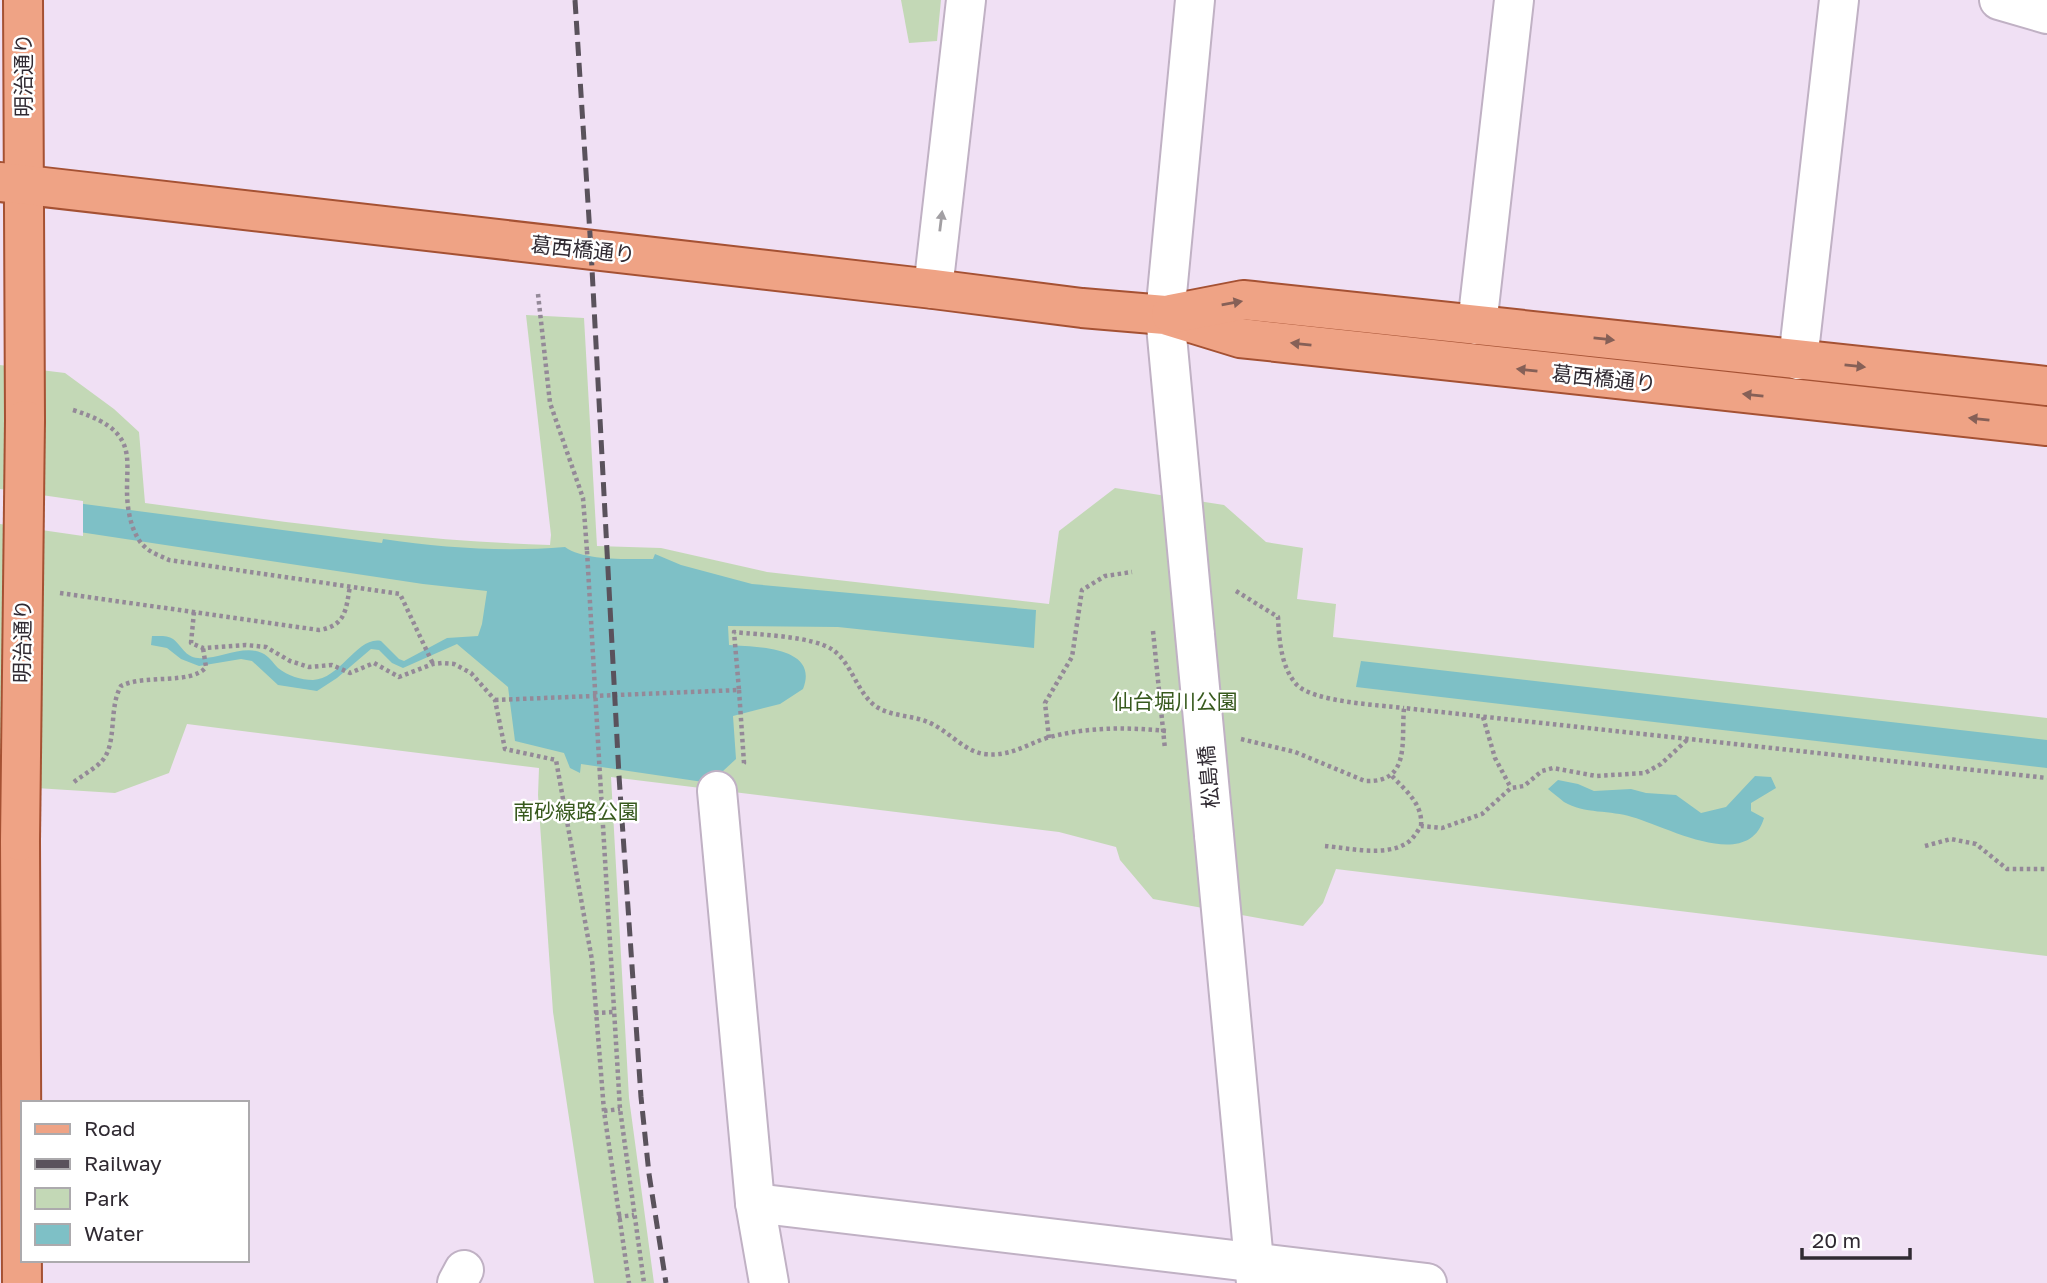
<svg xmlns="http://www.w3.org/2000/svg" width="2047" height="1283" font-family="'Golos Text','Noto Sans JP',sans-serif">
  <rect width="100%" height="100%" fill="#f0e0f4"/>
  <!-- green -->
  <g fill="#c3d8b6">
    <path d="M901,0H941L937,41L909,43Z"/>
    <path d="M526,315L584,318L597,546L661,548L767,572L1049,604L1059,531L1115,488L1224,505L1266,542L1303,548L1297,599L1336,604L1333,637L2047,718V956L1336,869L1323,903L1303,926L1153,899L1120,860L1116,847L1059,832L611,777L629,1098L654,1283H594L553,1012L538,795L539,768L187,724L169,773L115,793L20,787L0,779V365L65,373L114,409L139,432L145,503C279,521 415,541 550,545L551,535Z"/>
  </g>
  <!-- water -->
  <g fill="#7ec0c6">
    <path d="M0,493L382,543L383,539C444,548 504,552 565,547C584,561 630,559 653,559L655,554L681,565L752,584L1036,610L1034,648L838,627L728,626L729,645C755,647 820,646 803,689L780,704L733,716L736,759L710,783L581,764L580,773L570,768L564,753L515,741L508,687L457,644L403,668L392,663L379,650L371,649L337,678L317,691L278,685L252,661L241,659L199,666L181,659L167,648L151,645L152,636C158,636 168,635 173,639C182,646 185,657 198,658C218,660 243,644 262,653C269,656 273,663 278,668C288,676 301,680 313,680C341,679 357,636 381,641L399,659L404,661L447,638L478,636L482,624L487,591L423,584L0,520Z"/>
    <path d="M1361,661L2047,740V768L1356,687Z"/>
    <path d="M1755,776L1771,777L1776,788L1751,803V811L1764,818C1748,873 1668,827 1632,817C1611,810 1584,814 1564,802C1559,798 1553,793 1548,789L1558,780L1578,784L1594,791L1631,789L1646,793L1676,795L1701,813L1726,807Z"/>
  </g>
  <!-- pier -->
  <path fill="#f0e0f4" d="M0,489L83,501V536L0,524Z"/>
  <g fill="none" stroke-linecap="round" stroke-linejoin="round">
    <defs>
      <g id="minor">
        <path d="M1195,0L1165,315L1195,635"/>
        <path d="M1999,0L2047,14"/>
        <path d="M933,289L966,0"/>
        <path d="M1477,325L1514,0"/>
        <path d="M1798,360L1839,0"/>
        <path d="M717,791L755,1203L769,1283"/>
        <path d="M1214,835L1256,1283"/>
        <path d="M755,1203L1427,1283"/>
        <path d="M457,1283L464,1270"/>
      </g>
      <g id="major">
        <path d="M23,0L25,420"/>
        <path d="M0,182L933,289L1082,308L1165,315L1240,338L2047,426"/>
        <path d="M1171,314L1243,300L1253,301L2047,386"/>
        <path d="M20,841L22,1283"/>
      </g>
    </defs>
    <!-- minor casing -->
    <use href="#minor" stroke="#c0b1c4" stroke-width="42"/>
    <!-- major casing -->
    <use href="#major" stroke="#a55133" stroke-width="42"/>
    <!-- path -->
    <g stroke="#948998" stroke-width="4.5" stroke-dasharray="3.5 3.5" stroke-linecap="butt">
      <path d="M538,294L550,403L583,498L587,551"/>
      <path d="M73,410C157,436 113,471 133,528C136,535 139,542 145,547C151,553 161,556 169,560L400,594L433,664"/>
      <path d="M1236,591L1278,617C1279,639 1281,668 1297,685C1314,702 1379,705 1404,708"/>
      <path d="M60,593L319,630C346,626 346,609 350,586"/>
      <path d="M194,612L191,643L203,648L246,645L266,647L290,661L309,667L332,665L350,673L374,663L399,677L433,664L442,663L454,664L471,673L495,700L505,749L556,760L592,960L604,1111L629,1283"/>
      <path d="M739,690L744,763L742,765"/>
      <path d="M495,700L739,690L734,632C760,635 813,636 833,650C852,664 856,690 874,705C891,718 915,714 934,725C951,734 965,751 984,754C1011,757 1026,744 1050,737C1088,727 1127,727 1166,731"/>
      <path d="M1483,717L1495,758L1511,788"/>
      <path d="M1049,738L1045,703L1072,657L1082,590L1105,576L1132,572"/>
      <path d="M1241,739L1295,752L1365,781C1411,783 1401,742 1404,708L2047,778"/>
      <path d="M600,776L620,1109L644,1283"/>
      <path d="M1392,776C1406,791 1423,804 1421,826"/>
      <path d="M74,782C83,775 94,769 101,762C118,745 108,708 121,686C144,674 192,685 206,667L203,648"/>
      <path d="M1325,846C1349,848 1385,857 1407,843C1413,839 1417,832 1421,826L1442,828L1482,814L1511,788L1524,786L1542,771L1553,768L1596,776L1645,773L1661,764L1688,739"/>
      <path d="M1925,846L1951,839L1976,844L2007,869H2047"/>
      <path d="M595,1013L614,1012"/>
      <path d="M604,1111L620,1109"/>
      <path d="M618,1217L634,1215"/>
    </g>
    <!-- minor -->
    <use href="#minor" stroke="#fff" stroke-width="38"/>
    <!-- major -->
    <use href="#major" stroke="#efa385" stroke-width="38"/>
    <!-- rail -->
    <path stroke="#5a525c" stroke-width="5" stroke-dasharray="14 7" stroke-linecap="butt" d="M575,0L591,250L619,776L641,1097L649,1174L666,1283"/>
    <defs>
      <path id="minor-bridge" d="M1195,635L1214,835"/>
      <path id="major-bridge" d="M20,841L25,420"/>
    </defs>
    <!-- minor-bridge casing -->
    <use href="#minor-bridge" stroke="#c0b1c4" stroke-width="42" stroke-linecap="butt"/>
    <!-- major-bridge casing -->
    <use href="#major-bridge" stroke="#a55133" stroke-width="42" stroke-linecap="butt"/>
    <!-- path-bridge -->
    <g stroke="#948998" stroke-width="4.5" stroke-dasharray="3.5 3.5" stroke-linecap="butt">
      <path d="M587,551L600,776"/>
      <path d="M1153,631L1165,749"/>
    </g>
    <!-- minor-bridge -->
    <use href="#minor-bridge" stroke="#fff" stroke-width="38"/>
    <!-- major-bridge -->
    <use href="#major-bridge" stroke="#efa385" stroke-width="38"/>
  </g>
  <!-- one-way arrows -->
  <defs><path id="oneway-solid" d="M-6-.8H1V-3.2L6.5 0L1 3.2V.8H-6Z" transform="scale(1.75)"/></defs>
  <use fill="#a29fa3" href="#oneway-solid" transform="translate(941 221) rotate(-83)"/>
  <g fill="#866057">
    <use href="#oneway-solid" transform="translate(1232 303) rotate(-10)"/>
    <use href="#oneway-solid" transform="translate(1604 339) rotate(6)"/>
    <use href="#oneway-solid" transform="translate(1301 344) rotate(-174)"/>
    <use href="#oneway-solid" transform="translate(1855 366) rotate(6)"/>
    <use href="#oneway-solid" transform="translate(1527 370) rotate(-174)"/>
    <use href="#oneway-solid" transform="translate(1753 395) rotate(-174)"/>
    <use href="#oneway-solid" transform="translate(1979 419) rotate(-174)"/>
  </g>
  <g text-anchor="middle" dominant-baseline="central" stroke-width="5" stroke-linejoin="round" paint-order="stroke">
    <!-- street labels -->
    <g font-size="21" fill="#302a32" stroke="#fff">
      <text transform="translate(23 75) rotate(-90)">明治通り</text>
      <text transform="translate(583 249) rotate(6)">葛西橋通り</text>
      <text transform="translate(1604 378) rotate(6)">葛西橋通り</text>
      <text transform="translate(22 641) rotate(-89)">明治通り</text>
      <text transform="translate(1208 777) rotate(-95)">松島橋</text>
    </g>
    <!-- park labels -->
    <g font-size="21" fill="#37591d" stroke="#fff">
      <text x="1175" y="701">仙台堀川公園</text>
      <text x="576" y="811">南砂線路公園</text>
    </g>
  </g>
  <!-- legend -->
  <rect x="21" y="1101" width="228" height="161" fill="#ffffff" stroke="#acaaad" stroke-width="2"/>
  <rect x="35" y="1124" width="35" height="10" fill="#efa385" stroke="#acaaad" stroke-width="2"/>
  <text x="84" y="1136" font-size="21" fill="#302a32">Road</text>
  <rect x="35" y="1159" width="35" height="10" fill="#5a525c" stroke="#acaaad" stroke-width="2"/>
  <text x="84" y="1171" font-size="21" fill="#302a32">Railway</text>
  <rect x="35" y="1188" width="35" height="21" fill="#c3d8b6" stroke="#acaaad" stroke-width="2"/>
  <text x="84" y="1206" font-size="21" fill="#302a32">Park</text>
  <rect x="35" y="1224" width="35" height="21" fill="#7ec0c6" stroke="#acaaad" stroke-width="2"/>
  <text x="84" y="1241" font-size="21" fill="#302a32">Water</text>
  <!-- scale -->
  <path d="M1802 1248v10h108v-10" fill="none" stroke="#302a32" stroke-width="3.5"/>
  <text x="1812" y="1248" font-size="21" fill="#302a32" stroke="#ffffff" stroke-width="5" paint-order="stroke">20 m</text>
</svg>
